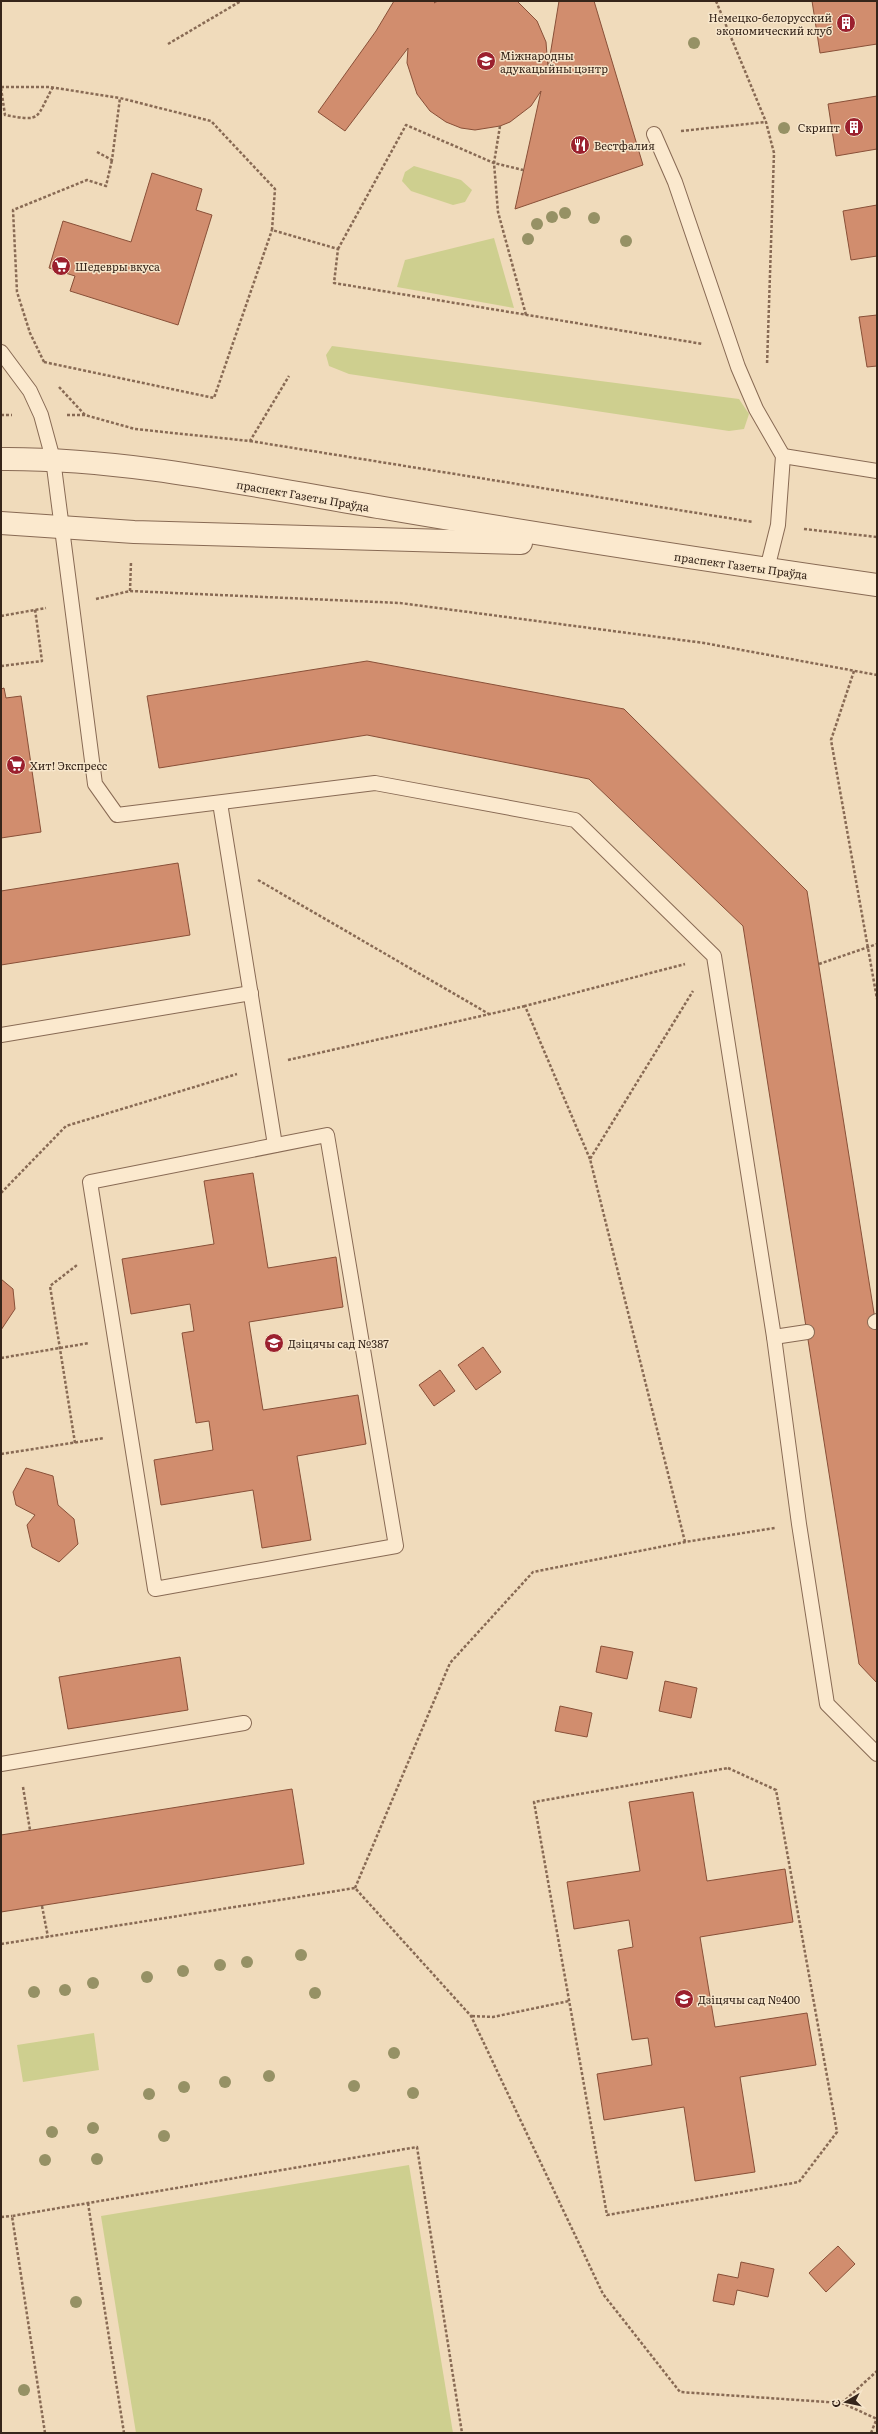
<svg xmlns="http://www.w3.org/2000/svg" width="878" height="2434" font-family="Literata,serif">
  <rect width="100%" height="100%" fill="#f0dbbb"/>
  <!-- green -->
  <g fill="#cecf8f">
    <path d="M414,166L461,180L472,190L465,202L453,205L411,191L402,181L405,172Z"/>
    <path d="M494,238L514,308L397,287L405,260Z"/>
    <path d="M332,346L739,399L749,414L744,429L729,431L349,374L329,366L326,355Z"/>
    <path d="M94,2033L99,2070L23,2082L17,2045Z"/>
    <path d="M409,2165L453,2433H136L101,2216Z"/>
  </g>
  <!-- building -->
  <g fill="#d18d6e" stroke="#895038">
    <path d="M394,1H436L434,3L438,1H517L537,21L546,42L548,68L559,1H594L643,165L515,209L541,91L531,106L510,122L500,126L475,130L461,128L446,122L430,111L417,94L407,63L408,48L345,131L318,112L376,31Z"/>
    <path d="M812,1H877V44L820,53Z"/>
    <path d="M877,96V149L836,156L828,104Z"/>
    <path d="M152,173L202,189L196,210L212,215L178,325L70,291L75,276L49,268L63,221L131,242Z"/>
    <path d="M877,205V256L851,260L843,211Z"/>
    <path d="M877,315V366L867,367L859,317Z"/>
    <path d="M367,661L624,709L807,891L877,1332V1683L859,1664L743,926L589,779L367,735L159,768L147,696Z"/>
    <path d="M4,688L6,698L21,696L41,832L1,838V689Z"/>
    <path d="M178,863L190,935L1,965V891Z"/>
    <path d="M253,1173L268,1268L336,1257L343,1307L249,1322L263,1410L358,1395L366,1444L297,1456L311,1540L262,1548L253,1490L161,1505L154,1460L213,1450L209,1421L196,1423L182,1333L194,1331L190,1304L131,1314L122,1259L214,1244L204,1181Z"/>
    <path d="M1,1279L13,1289L15,1309L1,1330Z"/>
    <path d="M483,1347L501,1372L476,1390L458,1365Z"/>
    <path d="M440,1370L455,1391L434,1406L419,1385Z"/>
    <path d="M26,1468L53,1476L58,1505L74,1519L78,1544L59,1562L32,1547L27,1525L35,1515L16,1505L13,1492Z"/>
    <path d="M601,1646L633,1652L627,1679L596,1672Z"/>
    <path d="M180,1657L188,1710L68,1729L59,1677Z"/>
    <path d="M665,1681L697,1688L691,1718L659,1711Z"/>
    <path d="M560,1706L592,1713L587,1737L555,1731Z"/>
    <path d="M292,1789L304,1864L1,1912V1835Z"/>
    <path d="M693,1792L707,1881L785,1869L793,1922L700,1937L715,2027L807,2013L816,2065L740,2077L755,2172L695,2181L684,2107L604,2120L597,2074L652,2065L648,2038L632,2040L618,1950L633,1947L629,1920L574,1929L567,1882L640,1871L629,1802Z"/>
    <path d="M838,2246L855,2264L826,2292L809,2273Z"/>
    <path d="M741,2262L774,2269L768,2297L737,2290L734,2305L713,2301L718,2274L738,2278Z"/>
  </g>
  <g fill="none" stroke-linecap="round" stroke-linejoin="round">
    <defs>
      <g id="service">
        <path d="M654,134L675,182L738,367L756,409L783,456L778,525L767,569"/>
        <path d="M1,352L30,391L41,415L53,459L95,784L117,815L375,783L575,820L714,956L774,1337L799,1524L827,1704L877,1754"/>
        <path d="M783,456L877,471"/>
        <path d="M220,803L275,1145"/>
        <path d="M1,1035L251,993"/>
        <path d="M327,1135L396,1546L155,1589L90,1182Z"/>
        <path d="M875,1322L877,1321"/>
        <path d="M774,1337L807,1332"/>
        <path d="M1,1764L244,1723"/>
      </g>
      <g id="tertiary">
        <path d="M1,459C130,458 257,487 384,508C548,536 712,561 877,585"/>
        <path d="M1,523L134,532L521,543"/>
      </g>
    </defs>
    <!-- service casing -->
    <use href="#service" stroke="#886a54" stroke-width="16"/>
    <!-- tertiary casing -->
    <use href="#tertiary" stroke="#886a54" stroke-width="24"/>
    <!-- path -->
    <g stroke="#886a54" stroke-width="2.5" stroke-dasharray="3 2" stroke-linecap="butt">
      <path d="M716,1L766,122L774,153L767,365"/>
      <path d="M168,44L241,1"/>
      <path d="M1,87H49L120,98"/>
      <path d="M1,88L5,115C43,122 35,119 53,87"/>
      <path d="M500,126L494,163L523,170"/>
      <path d="M681,131L766,122"/>
      <path d="M97,152L112,160L120,98L211,121L275,189L272,230L338,249L334,283L703,344"/>
      <path d="M338,249L406,125L494,163L498,212L526,315"/>
      <path d="M44,362L214,398L272,230"/>
      <path d="M44,362L30,333L17,292L13,210L87,180L106,186L112,160"/>
      <path d="M59,387L85,415"/>
      <path d="M1,415H12"/>
      <path d="M67,415H85L135,429L250,441L289,376"/>
      <path d="M250,441L753,522"/>
      <path d="M804,529L877,537"/>
      <path d="M130,591L131,562"/>
      <path d="M96,599L130,591L400,603L704,643L877,675"/>
      <path d="M1,616L46,608"/>
      <path d="M1,666L42,661L35,609"/>
      <path d="M854,671L831,740L877,999"/>
      <path d="M258,880L489,1014"/>
      <path d="M819,964L877,944"/>
      <path d="M288,1060L525,1006"/>
      <path d="M590,1159L525,1006L685,964"/>
      <path d="M1,1193L66,1126L237,1074"/>
      <path d="M1,1358L89,1343"/>
      <path d="M75,1443L50,1286L77,1265"/>
      <path d="M1,1454L104,1438"/>
      <path d="M685,1542L590,1159L693,991"/>
      <path d="M728,1768L776,1790L837,2132L799,2182L607,2215L534,1802Z"/>
      <path d="M23,1787L30,1830"/>
      <path d="M355,1888L450,1663L533,1572L685,1542L775,1528"/>
      <path d="M42,1906L48,1937"/>
      <path d="M1,1944L355,1888L471,2016L603,2294L680,2392L842,2403L877,2419"/>
      <path d="M472,2016L493,2017L569,2001"/>
      <path d="M88,2203L124,2433"/>
      <path d="M1,2217L12,2216"/>
      <path d="M842,2403L877,2371"/>
      <path d="M45,2433L12,2216L417,2147L462,2433"/>
      <path d="M871,2433L877,2418"/>
    </g>
    <!-- service -->
    <use href="#service" stroke="#fbe9ce" stroke-width="14"/>
    <!-- tertiary -->
    <use href="#tertiary" stroke="#fbe9ce" stroke-width="22"/>
  </g>
  <!-- trees -->
  <g fill="#969165">
    <circle cx="694" cy="43" r="6"/>
    <circle cx="784" cy="128" r="6"/>
    <circle cx="565" cy="213" r="6"/>
    <circle cx="552" cy="217" r="6"/>
    <circle cx="594" cy="218" r="6"/>
    <circle cx="537" cy="224" r="6"/>
    <circle cx="528" cy="239" r="6"/>
    <circle cx="626" cy="241" r="6"/>
    <circle cx="301" cy="1955" r="6"/>
    <circle cx="247" cy="1962" r="6"/>
    <circle cx="220" cy="1965" r="6"/>
    <circle cx="183" cy="1971" r="6"/>
    <circle cx="147" cy="1977" r="6"/>
    <circle cx="93" cy="1983" r="6"/>
    <circle cx="65" cy="1990" r="6"/>
    <circle cx="34" cy="1992" r="6"/>
    <circle cx="315" cy="1993" r="6"/>
    <circle cx="394" cy="2053" r="6"/>
    <circle cx="269" cy="2076" r="6"/>
    <circle cx="225" cy="2082" r="6"/>
    <circle cx="354" cy="2086" r="6"/>
    <circle cx="184" cy="2087" r="6"/>
    <circle cx="413" cy="2093" r="6"/>
    <circle cx="149" cy="2094" r="6"/>
    <circle cx="93" cy="2128" r="6"/>
    <circle cx="52" cy="2132" r="6"/>
    <circle cx="164" cy="2136" r="6"/>
    <circle cx="97" cy="2159" r="6"/>
    <circle cx="45" cy="2160" r="6"/>
    <circle cx="76" cy="2302" r="6"/>
    <circle cx="24" cy="2390" r="6"/>
  </g>
  <!-- icons -->
  <defs>
    <symbol id="building-disc" viewBox="-11 -11 22 22"><circle r="9.5" fill="#9b202e" stroke="#f7e6cb"/><path d="M-4-6H4V6H1V3H-1V6H-4ZM-2.5-4.3h1.7v1.8h-1.7ZM.8-4.3h1.7v1.8H.8ZM-2.5-1h1.7V.8h-1.7ZM.8-1h1.7V.8H.8Z" fill="#fff"/></symbol>
    <symbol id="university-disc" viewBox="-11 -11 22 22"><circle r="9.5" fill="#9b202e" stroke="#f7e6cb"/><path d="M0-5L7-2L0 1L-7-2ZM-4 1L0 2.5L4 1V4Q0 6-4 4Z" fill="#fff"/></symbol>
    <symbol id="restaurant-disc" viewBox="-11 -11 22 22"><circle r="9.5" fill="#9b202e" stroke="#f7e6cb"/><path d="M-5-6h1v4h1v-4h1v4h1v-4h1v5L-1.5 .5V6h-2V.5L-5-1ZM5-6V6H3V1.5H1.5Q1.5-4 5-6Z" fill="#fff"/></symbol>
    <symbol id="supermarket-disc" viewBox="-11 -11 22 22"><circle r="9.5" fill="#9b202e" stroke="#f7e6cb"/><path d="M-6-5.5h2.5l.6 2H6L4.5 2H-2.5L-4.4-4H-6ZM-1.5 3.2a1.3 1.3 0 1 0 .1 0ZM3 3.2a1.3 1.3 0 1 0 .1 0Z" fill="#fff"/></symbol>
    <symbol id="school-disc" viewBox="-11 -11 22 22"><circle r="9.5" fill="#9b202e" stroke="#f7e6cb"/><path d="M0-5L7-2L0 1L-7-2ZM-4 1L0 2.5L4 1V4Q0 6-4 4Z" fill="#fff"/></symbol>
  </defs>
  <g fill-rule="evenodd">
    <use href="#building-disc" x="835" y="12" width="22" height="22"/>
    <use href="#university-disc" x="475" y="50" width="22" height="22"/>
    <use href="#building-disc" x="843" y="116" width="22" height="22"/>
    <use href="#restaurant-disc" x="569" y="134" width="22" height="22"/>
    <use href="#supermarket-disc" x="50" y="255" width="22" height="22"/>
    <use href="#supermarket-disc" x="5" y="754" width="22" height="22"/>
    <use href="#school-disc" x="263" y="1332" width="22" height="22"/>
    <use href="#school-disc" x="673" y="1988" width="22" height="22"/>
  </g>
  <g text-anchor="middle" dominant-baseline="central" stroke-width="3" stroke-linejoin="round" paint-order="stroke">
    <!-- poi labels -->
    <g font-size="11" fill="#36251a" stroke="#f7e6cb" text-anchor="start">
      <text x="832" y="17" text-anchor="end">Немецко-белорусский<tspan x="832" dy="13">экономический клуб</tspan></text>
      <text x="500" y="55">Міжнародны<tspan x="500" dy="13">адукацыйны цэнтр</tspan></text>
      <text x="840" y="127" text-anchor="end">Скрипт</text>
      <text x="594" y="145">Вестфалия</text>
      <text x="75" y="266">Шедевры вкуса</text>
      <text x="30" y="765">Хит! Экспресс</text>
      <text x="288" y="1343">Дзіцячы сад №387</text>
      <text x="698" y="1999">Дзіцячы сад №400</text>
    </g>
    <!-- street labels -->
    <g font-size="11" fill="#36251a" stroke="#f7e6cb">
      <text transform="translate(303 495) rotate(10)">праспект Газеты Праўда</text>
      <text transform="translate(741 565) rotate(8)">праспект Газеты Праўда</text>
    </g>
  </g>
  <!-- border -->
  <rect width="878" height="2434" fill="none" stroke="#36251a" stroke-width="4"/>
  <!-- north arrow -->
  <g transform="translate(846 2402) rotate(261)" stroke="#f7e6cb" stroke-width="3" paint-order="stroke">
  <path d="M0-3L7 15L0 10L-7 15Z" fill="#36251a"/>
  <text y="-6" font-size="11" font-weight="bold" text-anchor="middle" fill="#36251a">С</text>
  </g>
</svg>
